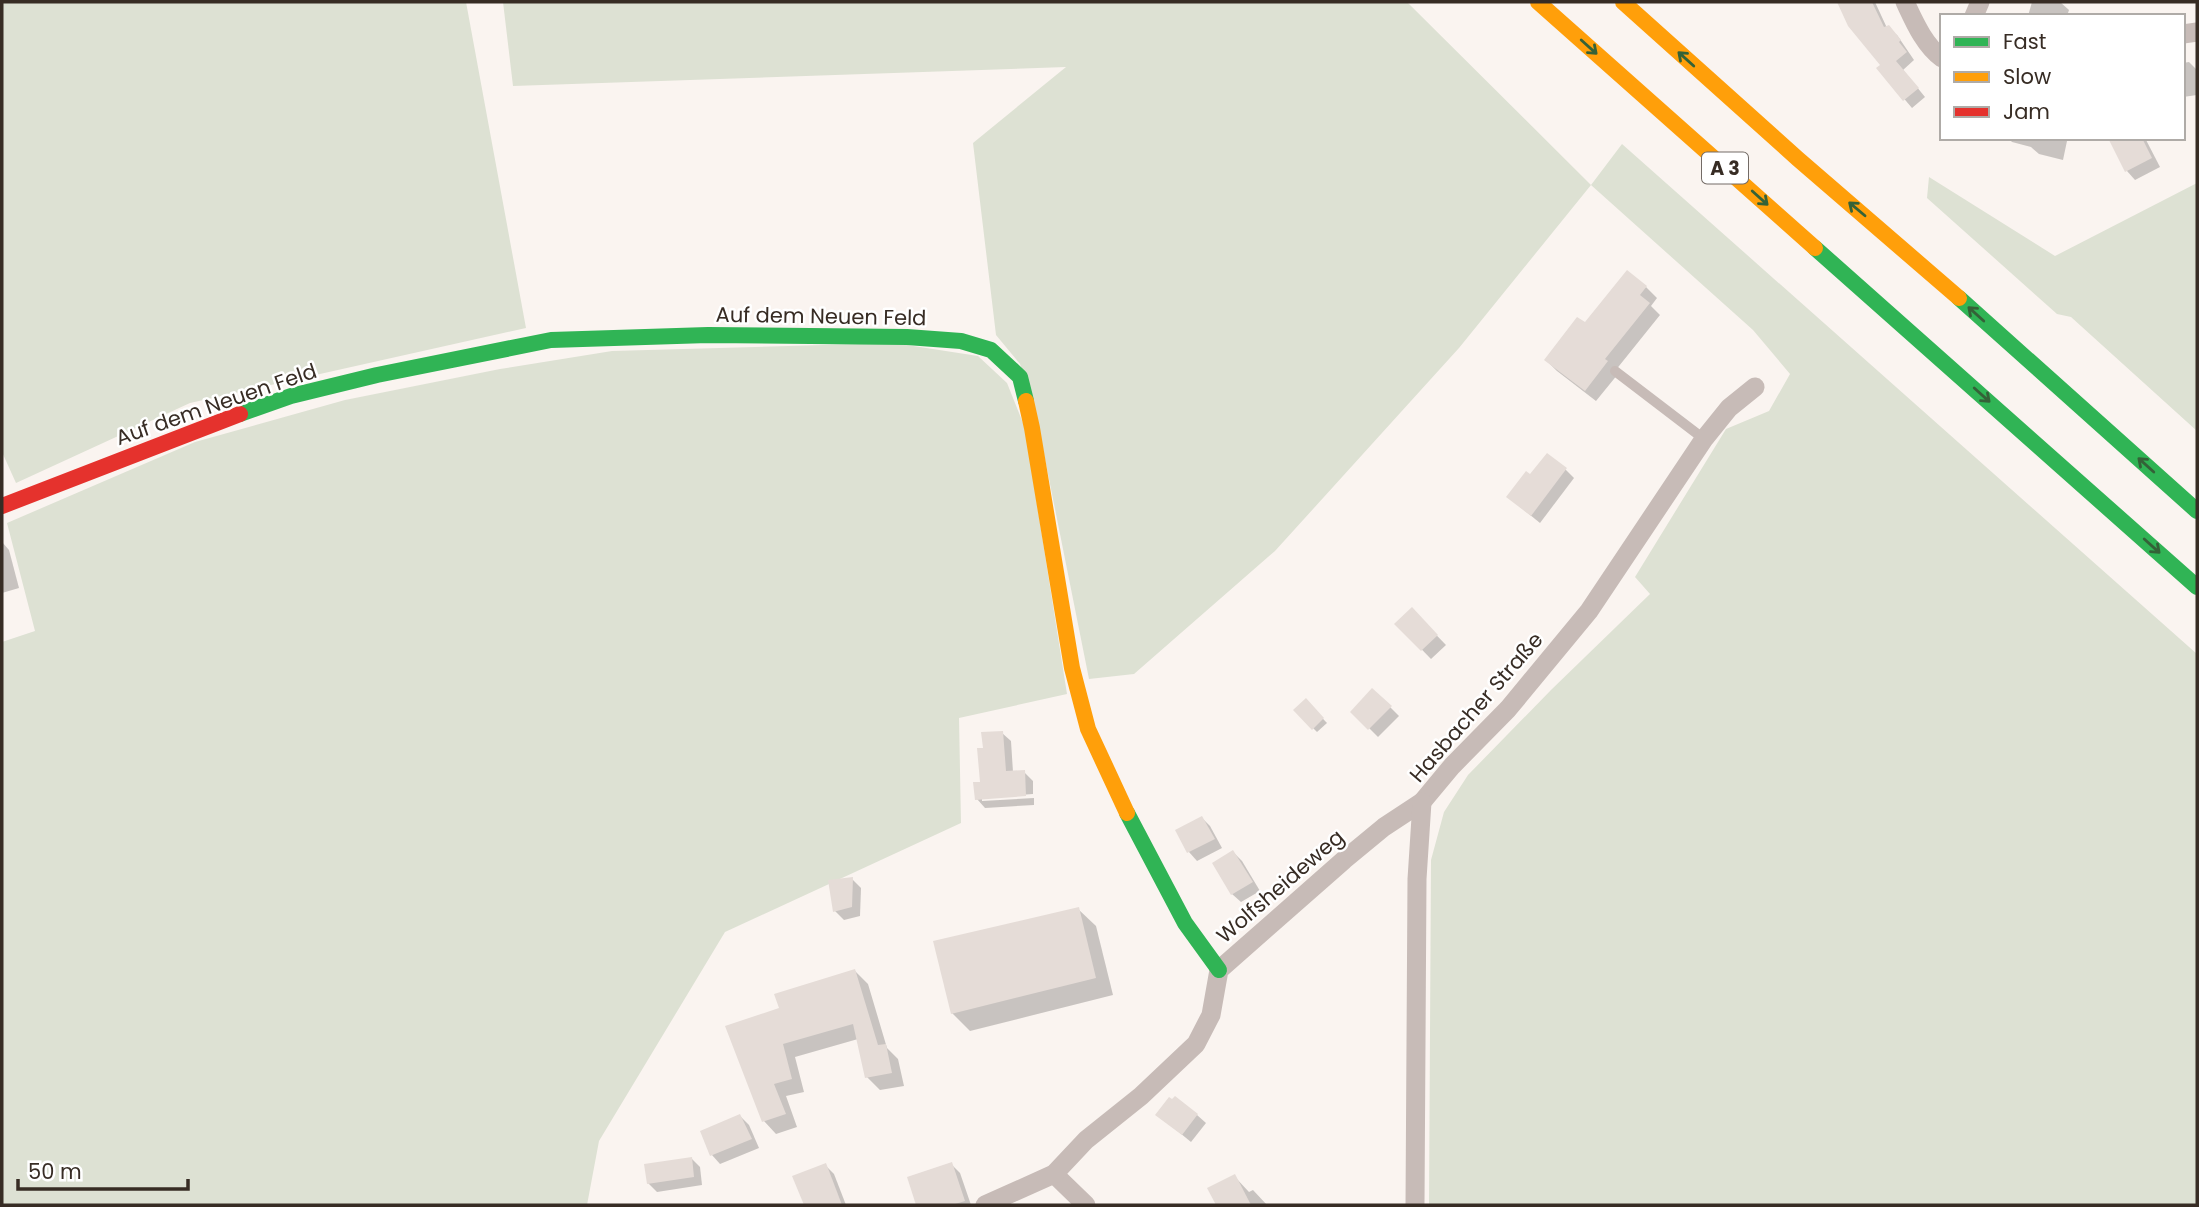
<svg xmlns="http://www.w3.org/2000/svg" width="2199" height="1207" font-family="Poppins,sans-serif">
  <rect width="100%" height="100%" fill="#faf4f0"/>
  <!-- green -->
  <g fill="#dde1d3">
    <path d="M2,2H466L526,328L190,403L16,483L2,452Z"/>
    <path d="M503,2H1407L1591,185L1622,144L2197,654V1205H1429L1431,860L1444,812L1468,775L1551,690L1650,594L1635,577L1726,429L1769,411L1790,374L1753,330L1591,185L1459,348L1275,551L1134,674L1089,679L1032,394L1020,364L996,335L973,143L1066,67L513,86Z"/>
    <path d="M1929,177L2055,256L2197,183V431L2071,317L2057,314L1927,198Z"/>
    <path d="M894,343L978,356L1007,383L1025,428L1067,694L959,718L961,823L725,932L599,1141L587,1205H2V642L35,631L7,523L195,442L345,400L500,369L612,351Z"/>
  </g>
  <!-- shadow -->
  <g fill="#0003">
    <path d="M1839,2H1875L1887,28L1897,35L1914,60L1903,70L1925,97L1912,108L1878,68L1882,65L1849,26Z"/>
    <path d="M2032,2H2060L2069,10L2067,16H2028Z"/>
    <path d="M2189,62L2197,70V95L2183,97V63Z"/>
    <path d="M2008,138H2064L2067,141L2063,160L2039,154L2031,147L2012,142Z"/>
    <path d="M2118,138H2145L2160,167L2135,180L2127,171Z"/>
    <path d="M1646,287L1657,298L1651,306L1660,315L1615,371L1618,374L1596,401L1557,371L1546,360L1585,325Z"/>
    <path d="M1565,469L1574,478L1540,523L1508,497L1531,477Z"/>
    <path d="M2,542L9,550L19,588L2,593Z"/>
    <path d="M1412,610L1446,645L1431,659L1397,624Z"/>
    <path d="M1373,690L1399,716L1378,737L1352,711Z"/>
    <path d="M1306,701L1327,723L1317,732L1295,710Z"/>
    <path d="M1002,733L1011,741L1013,772H1024L1033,781V794L982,798V801L1034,798V805L985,808L977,799L982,784L984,749Z"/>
    <path d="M1202,818L1210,826L1222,848L1197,861L1189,852L1177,830Z"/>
    <path d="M1233,852L1242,861L1260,891L1241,902L1232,894Z"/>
    <path d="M852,879L861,888L860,916L844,920L835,911Z"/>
    <path d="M1078,909L1096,926L1113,995L970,1031L952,1013Z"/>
    <path d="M855,971L868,984L887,1048L898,1059L904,1086L880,1090L867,1077L858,1039L795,1057L804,1092L786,1096L797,1127L776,1134L764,1121L781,1009Z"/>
    <path d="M1158,1115H1197L1206,1123L1191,1142Z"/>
    <path d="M740,1116L749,1125L759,1148L720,1164L712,1155Z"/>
    <path d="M692,1159L700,1167L702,1185L657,1192L648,1183Z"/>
    <path d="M951,1164L960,1173L971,1205H918L909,1178Z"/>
    <path d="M825,1165L834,1174L846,1205H806L794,1177Z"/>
    <path d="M1234,1176L1249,1192L1253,1190L1267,1205H1218L1210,1188Z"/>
  </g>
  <!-- building -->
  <g fill="#e5dcd7">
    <path d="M1837,2H1872L1884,27L1889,25L1901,40L1899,42L1907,52L1896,61L1919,88L1903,101L1876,68L1880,65L1848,26Z"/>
    <path d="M2108,138H2142L2152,158L2125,172Z"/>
    <path d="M1627,270L1647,286L1640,295L1650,303L1605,359L1608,361L1585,391L1544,360L1577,317L1585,322Z"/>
    <path d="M1547,453L1567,468L1531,516L1506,497L1526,471L1530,474Z"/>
    <path d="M1412,607L1438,635L1421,651L1394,624Z"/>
    <path d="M1372,688L1392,706L1368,730L1350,712Z"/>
    <path d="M1306,698L1324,718L1312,730L1293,710Z"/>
    <path d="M1003,731L1006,771L1025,770L1026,796L975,800L973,782H980L977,748H983L981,732Z"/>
    <path d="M1202,816L1215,839L1187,853L1175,830Z"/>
    <path d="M1233,850L1253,882L1231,895L1212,863Z"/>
    <path d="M853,877L852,907L833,912L828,880Z"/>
    <path d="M1079,907L1096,978L951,1014L933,941Z"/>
    <path d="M855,969L878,1045L886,1044L892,1073L865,1078L853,1024L783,1044L792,1079L774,1084L786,1114L762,1122L725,1026L779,1008L774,994Z"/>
    <path d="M1175,1096L1198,1114L1182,1135L1155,1115L1169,1097L1172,1099Z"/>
    <path d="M740,1114L752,1139L710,1156L700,1131Z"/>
    <path d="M692,1157L694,1177L647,1184L644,1164Z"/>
    <path d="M952,1162L965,1201L952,1205H916L907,1177Z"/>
    <path d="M826,1163L842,1205H804L792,1176Z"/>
    <path d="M1235,1174L1251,1205H1216L1207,1188Z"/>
  </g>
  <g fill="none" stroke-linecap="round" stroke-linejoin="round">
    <!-- lane -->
    <path stroke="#c7bbb7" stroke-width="10" d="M1615,371L1704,439"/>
    <!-- street -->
    <g stroke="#c7bbb7" stroke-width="19">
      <path d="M1905,2C1914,21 1924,45 1942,58"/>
      <path d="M1974,16L1980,2"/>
      <path d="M2183,34L2197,32"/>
      <path d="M1054,1174L1086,1205"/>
      <path d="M985,1205L1054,1174L1086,1140L1141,1096L1196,1044L1211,1015L1219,970L1344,860L1384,827L1422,802L1452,766L1508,709L1589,611L1704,439L1729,408L1755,387"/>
      <path d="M1415,1205L1417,879L1422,802"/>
    </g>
    <!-- fast -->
    <g stroke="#30b455" stroke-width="16">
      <path d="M1815,248L2197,587"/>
      <path d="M1959,298L2197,511"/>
      <path d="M240,414L291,396L377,375L551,340L708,335L907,337L961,341L991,350L1020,377L1026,401"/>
      <path d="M1127,813L1185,923L1219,970"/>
    </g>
    <!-- slow -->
    <g stroke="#ff9f0a" stroke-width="16">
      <path d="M1538,2L1815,248"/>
      <path d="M1623,2L1798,159L1959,298"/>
      <path d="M1026,401L1032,428L1072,668L1088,729L1127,813"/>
    </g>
    <!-- jam -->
    <path stroke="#e5322d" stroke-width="16" d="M2,506L240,414"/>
  </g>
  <!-- one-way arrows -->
  <defs><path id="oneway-shaft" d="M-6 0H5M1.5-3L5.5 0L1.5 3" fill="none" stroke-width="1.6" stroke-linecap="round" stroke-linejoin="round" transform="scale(1.75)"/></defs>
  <g stroke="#346238">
    <use href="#oneway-shaft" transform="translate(1589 47) rotate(42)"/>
    <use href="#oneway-shaft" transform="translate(1686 59) rotate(-138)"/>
    <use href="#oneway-shaft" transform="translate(1760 198) rotate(42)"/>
    <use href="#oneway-shaft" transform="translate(1857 209) rotate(-140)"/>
    <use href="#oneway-shaft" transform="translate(1976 314) rotate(-138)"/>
    <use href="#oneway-shaft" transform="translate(1982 395) rotate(42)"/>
    <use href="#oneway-shaft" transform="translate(2146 465) rotate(-138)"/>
    <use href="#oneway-shaft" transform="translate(2152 546) rotate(42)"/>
  </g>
  <g text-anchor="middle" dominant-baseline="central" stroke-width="5" stroke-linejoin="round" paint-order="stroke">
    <!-- shield labels -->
    <rect fill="#fff" stroke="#736b66" stroke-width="2" x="1702" y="152.5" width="46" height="31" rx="5"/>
    <g font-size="19" font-weight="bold" fill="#372c24">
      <text x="1725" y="168">A 3</text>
    </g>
    <!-- street labels -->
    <g font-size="21" fill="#372c24" stroke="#fff">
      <text transform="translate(821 316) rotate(1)">Auf dem Neuen Feld</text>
      <text transform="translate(216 404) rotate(-19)">Auf dem Neuen Feld</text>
      <text transform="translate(1476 707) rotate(-49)">Hasbacher Straße</text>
      <text transform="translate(1280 886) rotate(-41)">Wolfsheideweg</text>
    </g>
  </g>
  <!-- border -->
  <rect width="2199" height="1207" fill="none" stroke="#372c24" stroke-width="7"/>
  <!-- legend -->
  <rect x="1940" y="14" width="245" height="126" fill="#ffffff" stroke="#afaba7" stroke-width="2"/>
  <rect x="1954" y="37" width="35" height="10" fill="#30b455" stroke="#afaba7" stroke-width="2"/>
  <text x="2003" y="49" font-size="21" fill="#372c24">Fast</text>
  <rect x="1954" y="72" width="35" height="10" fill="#ff9f0a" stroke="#afaba7" stroke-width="2"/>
  <text x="2003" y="84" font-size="21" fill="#372c24">Slow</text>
  <rect x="1954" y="107" width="35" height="10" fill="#e5322d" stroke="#afaba7" stroke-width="2"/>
  <text x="2003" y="119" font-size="21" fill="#372c24">Jam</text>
  <!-- scale -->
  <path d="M18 1179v10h170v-10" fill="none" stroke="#372c24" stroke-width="3.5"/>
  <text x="28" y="1179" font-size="21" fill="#372c24" stroke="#ffffff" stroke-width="5" paint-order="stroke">50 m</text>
</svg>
